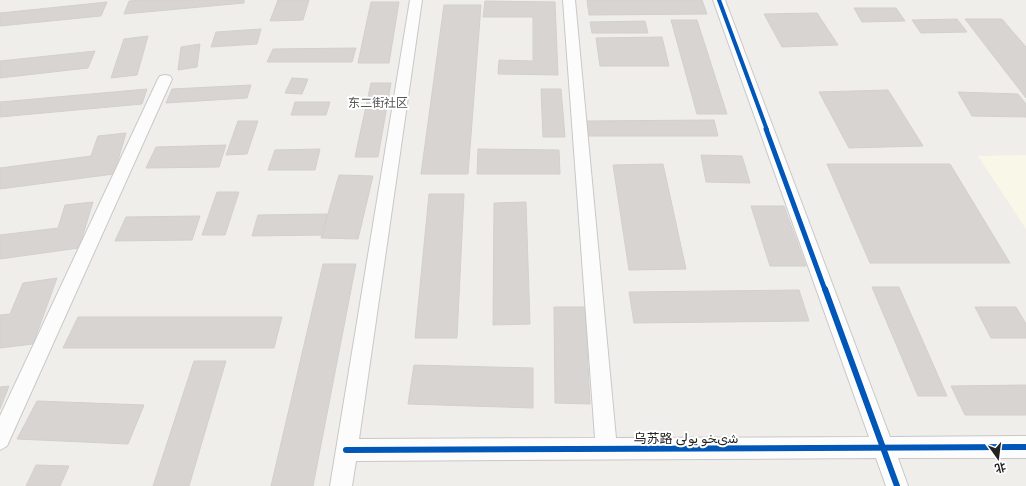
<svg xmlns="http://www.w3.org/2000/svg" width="1026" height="486" font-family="Rubik,Cairo,'Noto Sans SC',sans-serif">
  <rect width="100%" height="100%" fill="#f0eeeb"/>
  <!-- education -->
  <path fill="#f8f7e8" d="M1026,155V229L978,156Z"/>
  <!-- building -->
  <g fill="#d7d4d2" stroke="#d3d0cc">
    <path d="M143,0H244V3L124,14L129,1Z"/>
    <path d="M278,0H309L303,20L270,21Z"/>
    <path d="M587,0H702L707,14L589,15Z"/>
    <path d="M485,1L555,2L558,75L498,74L499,60L533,61V17H483Z"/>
    <path d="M107,2L101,16L0,26V13Z"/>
    <path d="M371,2H399L389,63H358Z"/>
    <path d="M444,5H481L468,174H421Z"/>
    <path d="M854,8H896L905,21L862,22Z"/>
    <path d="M817,13L838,45L782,47L764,14Z"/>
    <path d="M957,19L967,32L921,33L912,20Z"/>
    <path d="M965,19H1002L1026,47V98Z"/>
    <path d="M671,20H697L727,114H697Z"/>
    <path d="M645,21L648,33H592L590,22Z"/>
    <path d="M261,29L257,44L211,47L216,32Z"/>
    <path d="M148,36L137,75L111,78L124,39Z"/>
    <path d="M662,37L669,66H600L596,38Z"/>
    <path d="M200,44L197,67L178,70L181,47Z"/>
    <path d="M356,48L352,62H267L273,49Z"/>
    <path d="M95,51L88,68L0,78V61Z"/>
    <path d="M292,78L308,79L302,94L285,93Z"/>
    <path d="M371,83H391L378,157H355Z"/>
    <path d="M251,85L247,98L166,103L172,89Z"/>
    <path d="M147,89L142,104L0,117V102Z"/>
    <path d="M541,89H561L565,137H543Z"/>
    <path d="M888,90L923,146L849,148L819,92Z"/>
    <path d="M958,92L1018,94L1026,104V117L972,116Z"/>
    <path d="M295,102H330L326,115H291Z"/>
    <path d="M714,120L718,136H588L586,121Z"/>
    <path d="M238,121H258L247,154L226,155Z"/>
    <path d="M126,133L114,174L0,189V168L91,156L98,136Z"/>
    <path d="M226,145L219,167L146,168L156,147Z"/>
    <path d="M320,149L315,170H268L275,150Z"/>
    <path d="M478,149L559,150L560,174H477Z"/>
    <path d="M701,155L742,156L750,183L706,182Z"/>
    <path d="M663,164L686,269L629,270L613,165Z"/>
    <path d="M827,164H950L1010,263H870Z"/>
    <path d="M339,175L373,176L358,239L321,238Z"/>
    <path d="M217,192H239L225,235H202Z"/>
    <path d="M429,194H464L457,338H415Z"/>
    <path d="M93,202L79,248L0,259V235L58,228L65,205Z"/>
    <path d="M526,202L530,324L493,325L494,203Z"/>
    <path d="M751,206H784L806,266H770Z"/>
    <path d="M327,214L323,235L252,236L258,215Z"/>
    <path d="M200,216L192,240L115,241L126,217Z"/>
    <path d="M323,264H356L313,486H271Z"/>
    <path d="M57,278L33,344L0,348V315L10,314L23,283Z"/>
    <path d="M872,287H899L947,396H918Z"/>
    <path d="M799,290L809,321L634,323L629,292Z"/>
    <path d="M554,307H585L590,404L555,403Z"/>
    <path d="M975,307H1016L1026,324V338H991Z"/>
    <path d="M78,317H282L274,348H63Z"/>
    <path d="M194,361H226L189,486H153Z"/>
    <path d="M414,365L533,368V408L408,404Z"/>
    <path d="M1026,385V415H965L951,386Z"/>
    <path d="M9,386L0,409V387Z"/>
    <path d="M37,401L144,405L128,444L17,439Z"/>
    <path d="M36,465L69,466L60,486H26Z"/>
  </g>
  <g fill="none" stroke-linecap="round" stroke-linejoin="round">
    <defs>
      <g id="street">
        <path d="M410,0H422L359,439L595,438L563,0H575L616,438L869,437L713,0H725L890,437L1026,436V458H898L908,486H886L876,458L356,461L352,486H330Z"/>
        <path d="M165,75L170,76L172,79L7,446L0,450V416L158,79L160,76Z"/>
      </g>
    </defs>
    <!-- street casing -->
    <use href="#street" stroke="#c9c8c7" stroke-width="2"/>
    <!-- street -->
    <use href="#street" fill="#fdfcfc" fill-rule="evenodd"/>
    <defs>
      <path id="cycleway-far2" d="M719,0L767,130"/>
      <path id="cycleway-far1" d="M766,129L825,290"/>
      <g id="cycleway">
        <path d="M825,289L897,486"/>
        <path d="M346,450L1026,447"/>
      </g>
    </defs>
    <!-- cycleway-far2 casing -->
    <use href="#cycleway-far2" stroke="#fff" stroke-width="6"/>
    <!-- cycleway-far1 casing -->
    <use href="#cycleway-far1" stroke="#fff" stroke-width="8"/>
    <!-- cycleway casing -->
    <use href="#cycleway" stroke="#fff" stroke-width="8"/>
    <!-- cycleway-far2 -->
    <use href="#cycleway-far2" stroke="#0057b8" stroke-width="4"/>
    <!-- cycleway-far1 -->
    <use href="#cycleway-far1" stroke="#0057b8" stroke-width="5"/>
    <!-- cycleway -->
    <use href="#cycleway" stroke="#0057b8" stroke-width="6"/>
  </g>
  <g text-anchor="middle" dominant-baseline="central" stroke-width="4" stroke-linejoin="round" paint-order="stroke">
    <!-- neighbourhood labels -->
    <g font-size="12" fill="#555" stroke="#fff">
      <text x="378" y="103">东二街社区</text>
    </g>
    <!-- near-street labels -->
    <g font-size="13" fill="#222" stroke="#fff">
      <text x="686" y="438">乌苏路 شىخو يولى</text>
    </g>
  </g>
  <!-- north arrow -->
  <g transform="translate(998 458) rotate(166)" stroke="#ffffff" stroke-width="3" paint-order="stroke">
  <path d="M0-3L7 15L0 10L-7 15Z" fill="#222222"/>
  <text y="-6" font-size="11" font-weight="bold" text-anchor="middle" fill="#222222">北</text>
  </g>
</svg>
